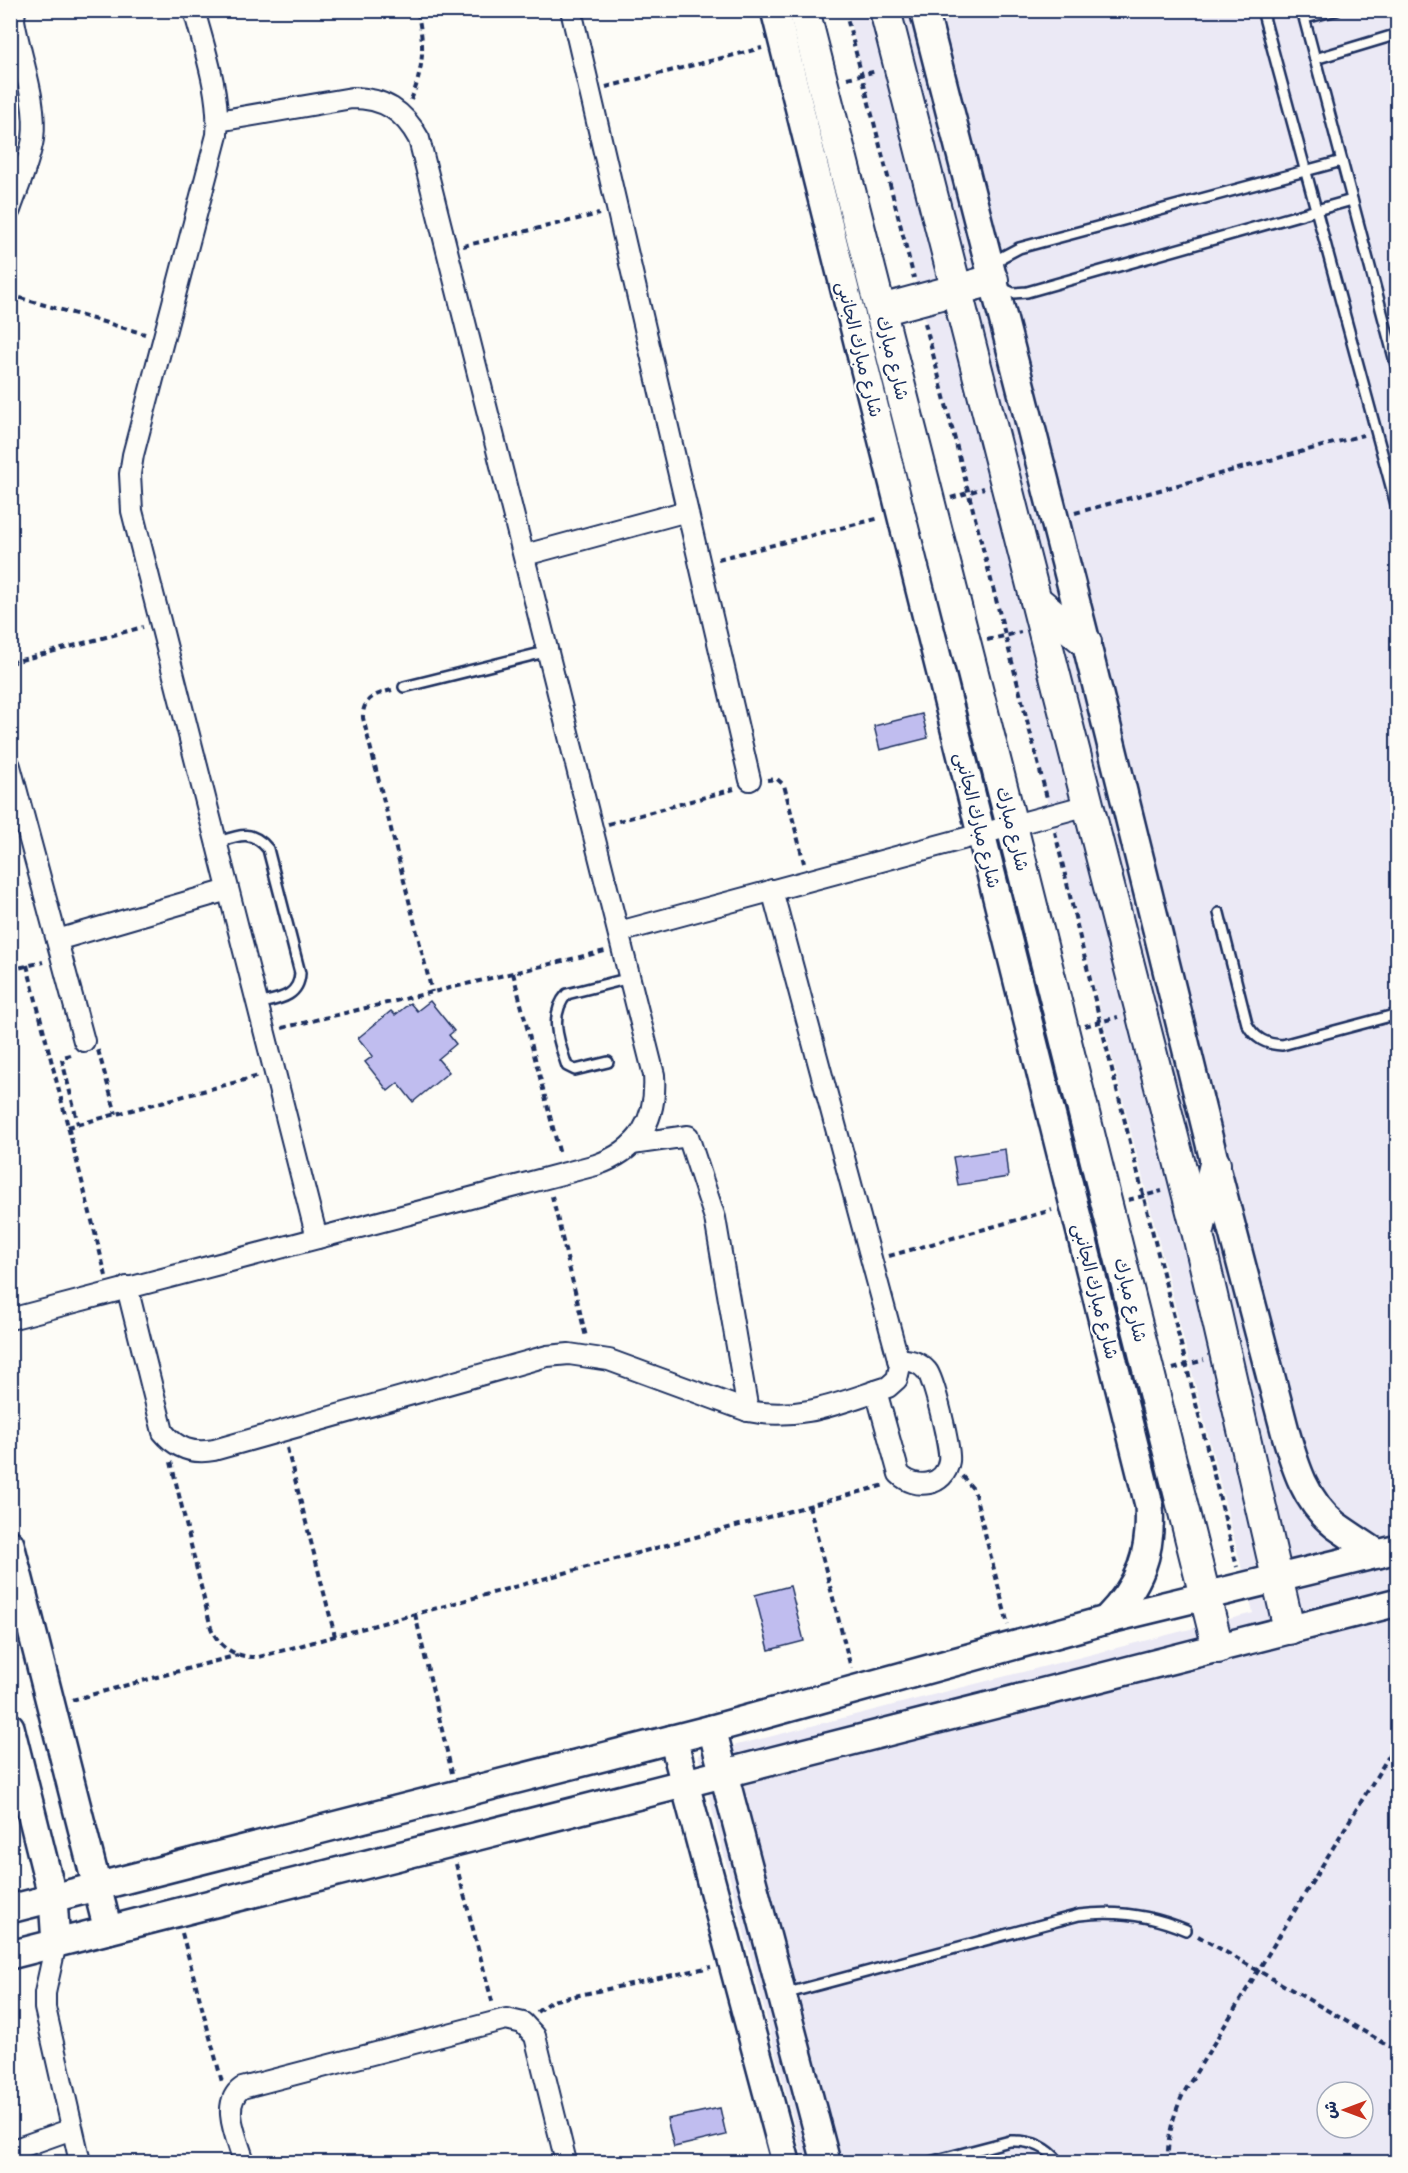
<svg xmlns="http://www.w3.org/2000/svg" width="1408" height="2173" font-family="'Patrick Hand','Playpen Sans Arabic',sans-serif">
  <rect width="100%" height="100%" fill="#fdfcf7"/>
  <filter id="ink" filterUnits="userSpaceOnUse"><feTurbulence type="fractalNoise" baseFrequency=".0167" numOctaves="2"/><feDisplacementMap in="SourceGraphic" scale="12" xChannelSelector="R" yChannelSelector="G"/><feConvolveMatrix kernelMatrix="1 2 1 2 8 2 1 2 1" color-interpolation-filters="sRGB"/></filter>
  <g filter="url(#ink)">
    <!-- built -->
    <path fill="#ebe9f5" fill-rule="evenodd" d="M847,11H1397V2162H804L698,1755L1253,1613ZM1327,2092H1363V2128H1327Z"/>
    <!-- building -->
    <g fill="#c0bdef" stroke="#1b2f5e" stroke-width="1.5">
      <path d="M922,714L928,738L880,750L874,726Z"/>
      <path d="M430,1001L454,1031L449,1035L456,1044L438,1059L449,1072L413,1102L398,1083L388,1091L365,1062L373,1056L358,1038L391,1011L395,1015L410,1003L417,1011Z"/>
      <path d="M1005,1149L1008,1177L958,1185L953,1157Z"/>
      <path d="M790,1586L804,1641L769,1650L755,1595Z"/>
      <path d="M720,2108L726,2135L674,2147L667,2119Z"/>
    </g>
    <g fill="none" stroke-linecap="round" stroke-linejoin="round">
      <defs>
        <g id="lane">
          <path d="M1262,10L1398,512"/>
          <path d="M1302,10L1398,373"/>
          <path d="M1305,18L1337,10"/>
          <path d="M1315,59L1398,34"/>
          <path d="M995,268L1002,257L1019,248L1342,161"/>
          <path d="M1000,287L1013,293L1027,292L1352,200"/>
          <path d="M404,687L549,651"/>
          <path d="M216,843C237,836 251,828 268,849L300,973C299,998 277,999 257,1004"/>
          <path d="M1219,913L1247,1024C1255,1039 1266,1044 1282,1045L1398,1014"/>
          <path d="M608,1062L575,1070L567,1066C559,1042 548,1015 567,994L630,978"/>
          <path d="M784,1994L1079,1915C1117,1910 1151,1915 1186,1930"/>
          <path d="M930,2162L1010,2141C1030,2140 1047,2146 1059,2162"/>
        </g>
        <g id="street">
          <path d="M194,10C205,51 220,93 217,135L133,455L130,474L132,511L317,1238"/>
          <path d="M571,10L750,780"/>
          <path d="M10,210C18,187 29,163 33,139C38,101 20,57 14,20L15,10"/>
          <path d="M525,555L687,511"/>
          <path d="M10,766L84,1041"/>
          <path d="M619,932L1088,805"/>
          <path d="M57,940L228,890"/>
          <path d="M632,1144L688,1136L715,1218L748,1411"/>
          <path d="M127,1287L163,1432C177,1449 193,1454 214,1450L547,1356L569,1354L609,1360L748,1411C801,1421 838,1403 888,1387L897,1379L900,1366L772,890"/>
          <path d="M10,1319L596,1165C639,1150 657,1120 654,1075L419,139C404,111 384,98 352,98L218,121"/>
          <path d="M876,1391L899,1474C915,1490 945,1487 949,1461C951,1450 934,1379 927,1371C919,1362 910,1359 898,1360"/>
          <path d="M56,1943L45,1993V2008L80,2162"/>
          <path d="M10,2151L72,2129"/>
          <path d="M244,2162C238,2140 219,2104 242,2088L506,2019L523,2023L535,2036L566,2162"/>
        </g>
        <g id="secondary">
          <path d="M775,10L1149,1505C1152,1554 1140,1585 1106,1620"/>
          <path d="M924,10L1086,642L1215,1164L1285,1431C1295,1466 1305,1501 1335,1525C1349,1535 1363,1544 1378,1554"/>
          <path d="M10,1544L108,1930"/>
          <path d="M10,1727L53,1899L56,1943"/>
          <path d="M712,1729L826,2162"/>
          <path d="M673,1739L786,2162"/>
          <path d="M10,1909L712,1729L1106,1620L1398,1549"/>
          <path d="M10,1955L1398,1602"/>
        </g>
        <g id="primary">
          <path d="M804,10L1012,826L1218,1648"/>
          <path d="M885,10L1198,1235L1289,1629"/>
          <path d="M881,310L993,280"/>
          <path d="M1036,600L1086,642"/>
          <path d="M1199,1230L1215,1164"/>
        </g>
      </defs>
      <!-- lane casing -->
      <use href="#lane" stroke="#1b2f5e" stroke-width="14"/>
      <!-- street casing -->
      <use href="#street" stroke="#1b2f5e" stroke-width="24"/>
      <!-- secondary casing -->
      <use href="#secondary" stroke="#1b2f5e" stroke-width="32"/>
      <!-- primary casing -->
      <use href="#primary" stroke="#1b2f5e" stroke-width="34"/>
      <!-- path -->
      <g stroke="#1b2f5e" stroke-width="4" stroke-dasharray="6 4.5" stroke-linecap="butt">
        <path d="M845,10L914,278"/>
        <path d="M847,78L877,71"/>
        <path d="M606,87L762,48"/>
        <path d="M411,100C424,67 425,45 417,10"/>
        <path d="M463,246L599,214"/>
        <path d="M10,295L145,334"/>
        <path d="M925,323L1047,798"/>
        <path d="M951,498L984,488"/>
        <path d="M1075,513L1363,435"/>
        <path d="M718,559L880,518"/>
        <path d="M987,640L1021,632"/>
        <path d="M10,663L143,627"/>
        <path d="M392,690C376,694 362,698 363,718L432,992"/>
        <path d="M767,780L777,779L784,785L804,863"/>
        <path d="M608,824L734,789"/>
        <path d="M1055,832C1112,1078 1176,1322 1237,1567"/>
        <path d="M27,965L106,1276"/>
        <path d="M10,970L43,962"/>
        <path d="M513,973L560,1155"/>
        <path d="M1085,1026L1118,1017"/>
        <path d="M282,1028L605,951"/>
        <path d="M98,1050L116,1114"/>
        <path d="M71,1055L63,1057L62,1060L78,1124"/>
        <path d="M68,1127L259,1076"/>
        <path d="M552,1196L586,1337"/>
        <path d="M1128,1200L1162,1191"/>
        <path d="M889,1256L1052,1210"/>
        <path d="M1173,1369L1204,1360"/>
        <path d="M287,1448L335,1636"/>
        <path d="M171,1462L211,1628C220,1649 237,1658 259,1657L885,1485"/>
        <path d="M962,1476L974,1490L1008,1625"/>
        <path d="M809,1505L851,1668"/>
        <path d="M415,1614L452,1773"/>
        <path d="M72,1700L238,1655"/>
        <path d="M456,1864L493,2005"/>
        <path d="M182,1933L222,2082"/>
        <path d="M1198,1936L1398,2051"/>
        <path d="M537,2012L551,2001L711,1967"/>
        <path d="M1168,2162C1167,2138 1173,2116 1183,2094L1398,1741"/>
      </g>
      <!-- lane -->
      <use href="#lane" stroke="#fdfcf7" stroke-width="9"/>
      <!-- street -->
      <use href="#street" stroke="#fdfcf7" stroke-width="20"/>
      <!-- secondary -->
      <use href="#secondary" stroke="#fdfcf7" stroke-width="27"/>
      <!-- primary -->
      <use href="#primary" stroke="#fdfcf7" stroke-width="30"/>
    </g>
  </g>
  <g text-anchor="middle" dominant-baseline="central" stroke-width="4.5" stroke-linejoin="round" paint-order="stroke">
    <!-- street labels -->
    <g font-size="18" fill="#1b2f5e" stroke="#fdfcf7">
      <text transform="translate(860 349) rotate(76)">شارع مبارك الجانبى</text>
      <text transform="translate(893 358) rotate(76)">شارع مبارك</text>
      <text transform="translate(978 820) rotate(76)">شارع مبارك الجانبى</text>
      <text transform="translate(1013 829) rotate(76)">شارع مبارك</text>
      <text transform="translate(1096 1291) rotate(76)">شارع مبارك الجانبى</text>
      <text transform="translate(1131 1300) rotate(76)">شارع مبارك</text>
    </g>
  </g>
  <!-- margin -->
  <rect width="1408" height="2173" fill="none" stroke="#fdfcf7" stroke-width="36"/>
  <rect x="18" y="18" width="1372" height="2137" fill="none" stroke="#1b2f5e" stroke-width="2" filter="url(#ink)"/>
  <!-- north arrow -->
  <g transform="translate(1345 2110) rotate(270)"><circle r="28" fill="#fdfcf7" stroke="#a3aaba" stroke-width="1.5"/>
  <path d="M0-4.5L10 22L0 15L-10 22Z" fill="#c8321e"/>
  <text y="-9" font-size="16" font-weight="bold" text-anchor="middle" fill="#1b2f5e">ش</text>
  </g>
</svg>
